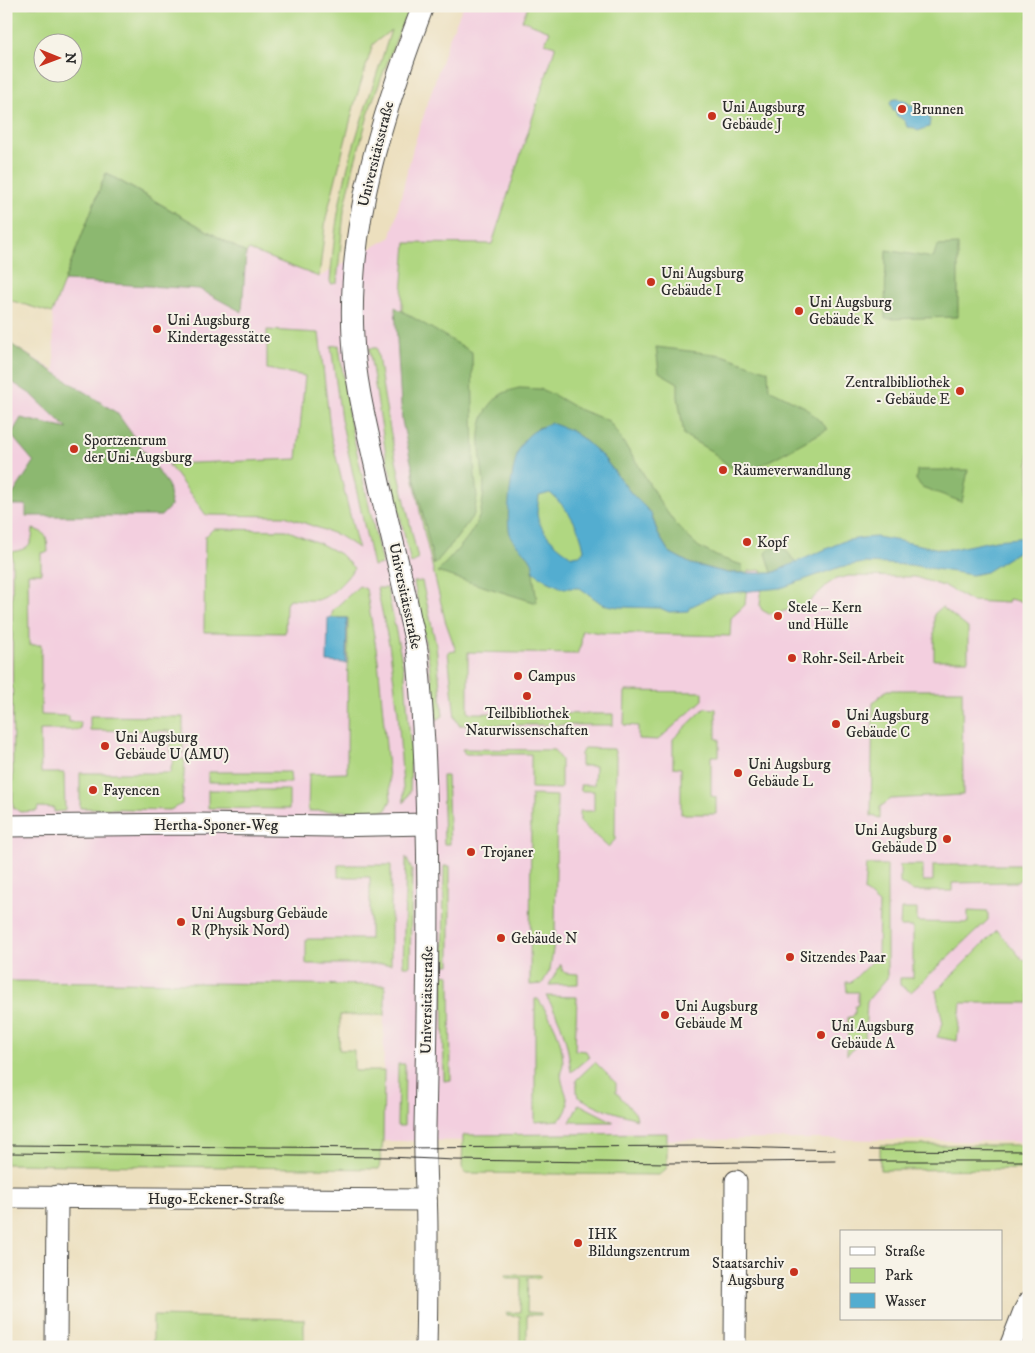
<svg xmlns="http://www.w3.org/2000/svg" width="1035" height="1353" font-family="'IM FELL DW Pica',serif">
  <rect width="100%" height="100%" fill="#f7f3e8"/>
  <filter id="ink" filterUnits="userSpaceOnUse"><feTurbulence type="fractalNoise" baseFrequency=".02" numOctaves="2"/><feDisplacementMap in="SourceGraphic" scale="10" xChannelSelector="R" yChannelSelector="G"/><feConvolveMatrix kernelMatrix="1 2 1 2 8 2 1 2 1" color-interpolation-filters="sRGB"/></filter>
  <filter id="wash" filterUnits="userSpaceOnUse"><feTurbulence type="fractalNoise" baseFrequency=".0096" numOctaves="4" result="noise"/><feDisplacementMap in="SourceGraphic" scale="20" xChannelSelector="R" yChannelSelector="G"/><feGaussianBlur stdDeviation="1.12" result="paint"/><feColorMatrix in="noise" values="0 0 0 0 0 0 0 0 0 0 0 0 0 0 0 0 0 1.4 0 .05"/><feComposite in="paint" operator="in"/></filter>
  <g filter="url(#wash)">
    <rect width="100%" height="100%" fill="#ecdfbe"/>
    <!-- built -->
    <path fill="#f3cfdf" d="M463,6H1029V1142L820,1139L383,1141L384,985L6,981V341L55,371L52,313L106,173L246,253L249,250L319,277L391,237L413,148L448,41Z"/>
    <!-- green -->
    <g fill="#b0d781" stroke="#6e8156" fill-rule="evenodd">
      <path d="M6,6H420L404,19L371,105L354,165L344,211L337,283L331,284L330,281C333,250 336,218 343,187C355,133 375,82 391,30L373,44L355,102L326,218L319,277L249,250L246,253L106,173L52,313L6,299ZM42,42H72V72H42Z"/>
      <path d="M528,6H1029V603L1009,599L1008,603L971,601L946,587L915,577L849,576L836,579L828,584L810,601L800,608L769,614L762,610L760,606L763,570L748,571L745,605L731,618L730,636L601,633L582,630L581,644L577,654L468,652V713L613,714V725H459L455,718L448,652L456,651L445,620L424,532L413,475L410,419L402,320V294L406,243L492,244L555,48V46L545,43L550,31L522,20Z"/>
      <path d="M267,330L319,333L331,436L358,548L338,535L285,516L206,515L168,464L297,459L305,376L267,369Z"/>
      <path d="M339,345L349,417L382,564L373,566L341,419L331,346Z"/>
      <path d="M369,348H377C386,419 402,489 418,559L411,564L386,454Z"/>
      <path d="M33,529C48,533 47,538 48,552L41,553V573H28L29,645H41V715L69,716V722H81L80,730H40L41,773H64L65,811L54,812V808L38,807L37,811L20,812L13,807L12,552C28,549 32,546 33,529Z"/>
      <path d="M213,529L286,530L321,544L340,554L354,568C348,578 329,599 316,600C307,601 297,599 289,599L286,604L285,633L204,632L205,537Z"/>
      <path d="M422,581L436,645L443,716L437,720L429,663L414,582Z"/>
      <path d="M359,586L366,589L378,660L391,800L386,810L381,811H308L309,774L347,773L348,618H331L333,610Z"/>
      <path d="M377,588H387L405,676L411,754L410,791L404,803L398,712L389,644Z"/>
      <path d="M942,607L968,628V660H934V614Z"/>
      <path d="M887,690H962L963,795L891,799L880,807V818L871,816L873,702Z"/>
      <path d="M625,691L703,692V700L658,740L638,739V726L624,725Z"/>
      <path d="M705,708L716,709V739H719V756H711V796L716,797V814H681V768L673,767V739Z"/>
      <path d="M90,716L183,717V753L171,752L170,731L90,730Z"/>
      <path d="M584,748L614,749L616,756L615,840L608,847L580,822V811H594V791H581L580,785H594L595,766H581V754Z"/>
      <path d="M462,749L554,750L561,760V789L531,788V754H465Z"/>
      <path d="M185,759L182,804L170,810L80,808V773H170L173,760Z"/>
      <path d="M208,772H290L291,783L208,782Z"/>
      <path d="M442,776H447L450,844H444Z"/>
      <path d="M208,790H289V809L208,808Z"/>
      <path d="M531,795L557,796L555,936L550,970L542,984L530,985Z"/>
      <path d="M406,857L412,870L410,966H403Z"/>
      <path d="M338,865H391V964H306V939H370V877H338Z"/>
      <path d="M866,865H887V978L867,1001L865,1037L847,1055L848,1017H852L855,1013V1006L858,1005V992H847L846,982H851L878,955L879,904L864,891Z"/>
      <path d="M900,865H923V881H933V865H1029V872L1017,882L952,883V891H912L900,883Z"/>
      <path d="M444,866H450V965H443Z"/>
      <path d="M901,909H917V922L968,923V911L988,912V920L911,992L900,985V978H913V927H900Z"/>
      <path d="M997,930L1023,960L1029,961V1003H961L957,1041L937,1037L943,1023L936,991Z"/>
      <path d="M561,964L562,970L565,973L578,974V984L549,985Z"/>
      <path d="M443,974L450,975L451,1080L444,1081Z"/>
      <path d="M6,981L385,985V1015H340L339,1050H354V1071H384L383,1141L379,1169L6,1164Z"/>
      <path d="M546,996L577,997L575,1050L586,1051L589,1057L571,1072C568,1044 562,1020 546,996Z"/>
      <path d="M535,999H538C553,1021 562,1036 563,1063C563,1067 561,1070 561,1074C562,1094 577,1103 559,1120L535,1122Z"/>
      <path d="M595,1062L616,1083V1092L636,1114L637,1119L601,1108L578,1097C576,1091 578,1086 576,1080Z"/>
      <path d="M398,1064H405L404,1126H397Z"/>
      <path d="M579,1104L614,1122H570Z"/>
      <path d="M667,1133V1168L659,1175L465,1173L462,1167L463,1136L465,1135Z"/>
      <path d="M880,1145H1029V1169L880,1170Z"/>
      <path d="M506,1275H540V1278H528L527,1312L541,1313V1315H527V1342L541,1343V1345H527V1347L507,1345V1343L520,1342V1316L507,1315L506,1313L520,1312L521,1278H506Z"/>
      <path d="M153,1316L304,1319V1347H153Z"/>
    </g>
    <!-- forest -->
    <g fill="#8cb86f" stroke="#5c724d">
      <path d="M106,173L246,253L242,312L199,289L64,281Z"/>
      <path d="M958,245V317L885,319L886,250L933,258L937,246Z"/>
      <path d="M395,307L472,352L474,465L477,497L474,514L456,539L434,565L402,421Z"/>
      <path d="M6,341L117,413L168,485L171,506L161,516H26V505H6L34,462L11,435L21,418L68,429L32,395L6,378Z"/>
      <path d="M656,347L722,355L768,371L769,389L805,407L828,429L754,469L730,467L711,451L684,435L678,397V383L659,372Z"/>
      <path d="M519,388L540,389L554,395L578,409L609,421L637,463L660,502L674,522L688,537L699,547L718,557L742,565L743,573H728L691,564L669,552L658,534L651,513L631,493L603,457L582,438L570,430L539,427L521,445L526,554L534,563L533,572L537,603L437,572C451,557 475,533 480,514C483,503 485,487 483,476C480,448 473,418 498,397C503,392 512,390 519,388Z"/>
      <path d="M917,470H968L962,502L922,487L916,480Z"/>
      <path d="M773,546L783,547L797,563L772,573L766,553Z"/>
    </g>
    <!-- water -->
    <g fill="#53add0" stroke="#3f6c7e" fill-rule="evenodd">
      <path d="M896,99L904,100L913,107L925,109L930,120L929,127L918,131L915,128L907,127L905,121L896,115V111H893L890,103L892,100Z"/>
      <path d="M551,423L570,430L582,438L603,457L631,493L651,513L658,534L669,552L691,564L728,573H772L844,541L862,538L876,537L900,541L940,549H953L996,540L1029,537V548L1022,549L986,572L972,575L910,565L864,563L840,567L781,588L718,594L690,607L688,611L669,612L660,608L618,607L602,604L580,588H562L547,581L534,572C534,553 514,548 510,534C505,516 512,462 521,445C527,434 539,427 551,423ZM550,493C568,509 580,526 584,550L580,555L572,556C558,548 538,530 537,513C537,507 539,501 539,496Z"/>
      <path d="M328,618H347L346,663L327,662Z"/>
    </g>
  </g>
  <g filter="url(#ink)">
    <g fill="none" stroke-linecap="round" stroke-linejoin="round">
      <defs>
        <g id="street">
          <path d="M423,6C383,113 347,222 353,337C355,384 368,432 378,478C388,525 401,571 410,618C413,631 417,645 418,658C432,813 428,973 425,1128C424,1163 427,1197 427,1231C427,1269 427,1308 426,1347"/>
          <path d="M6,826L194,824L330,826L426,824"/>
          <path d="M6,1197L426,1200"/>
          <path d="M56,1347L57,1196"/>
          <path d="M735,1347L736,1181"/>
          <path d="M1010,1347L1024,1311L1029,1302"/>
        </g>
      </defs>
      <!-- street casing -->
      <use href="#street" stroke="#484641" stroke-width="23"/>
      <!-- street -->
      <use href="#street" stroke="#fff" stroke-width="21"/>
      <!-- tram -->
      <g stroke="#2b2b2b" stroke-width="1">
        <path d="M6,1145L391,1148L702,1146L835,1150"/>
        <path d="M870,1150L1029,1151"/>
        <path d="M6,1153L390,1157L454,1160L669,1163L835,1161"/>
        <path d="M870,1161H1029"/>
      </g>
    </g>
  </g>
  <!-- markers -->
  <g fill="#c8321e" stroke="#f7f3e8" stroke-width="2">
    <circle cx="902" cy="109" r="5"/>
    <circle cx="712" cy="116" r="5"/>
    <circle cx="651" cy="282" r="5"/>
    <circle cx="799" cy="311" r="5"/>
    <circle cx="157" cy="329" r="5"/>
    <circle cx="960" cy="391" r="5"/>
    <circle cx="74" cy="449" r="5"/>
    <circle cx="723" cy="470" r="5"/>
    <circle cx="747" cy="542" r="5"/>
    <circle cx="778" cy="616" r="5"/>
    <circle cx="792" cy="658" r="5"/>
    <circle cx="518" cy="676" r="5"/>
    <circle cx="527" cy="696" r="5"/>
    <circle cx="836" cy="724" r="5"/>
    <circle cx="105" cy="746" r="5"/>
    <circle cx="738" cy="773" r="5"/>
    <circle cx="93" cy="790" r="5"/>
    <circle cx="947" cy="839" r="5"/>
    <circle cx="471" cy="852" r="5"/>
    <circle cx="181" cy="922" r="5"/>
    <circle cx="501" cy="938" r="5"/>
    <circle cx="790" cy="957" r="5"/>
    <circle cx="665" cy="1015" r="5"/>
    <circle cx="821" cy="1035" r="5"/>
    <circle cx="578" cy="1243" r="5"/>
    <circle cx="794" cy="1272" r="5"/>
  </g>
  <g text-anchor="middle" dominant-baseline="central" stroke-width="4" stroke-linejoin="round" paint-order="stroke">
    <!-- poi labels -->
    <g font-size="15" fill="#2b2b2b" stroke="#f7f3e8" text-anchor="start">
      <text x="722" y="107">Uni Augsburg<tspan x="722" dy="17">Gebäude J</tspan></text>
      <text x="912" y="109">Brunnen</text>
      <text x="661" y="273">Uni Augsburg<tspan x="661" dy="17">Gebäude I</tspan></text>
      <text x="809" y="302">Uni Augsburg<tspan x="809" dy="17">Gebäude K</tspan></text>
      <text x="167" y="320">Uni Augsburg<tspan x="167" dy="17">Kindertagesstätte</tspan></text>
      <text x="950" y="382" text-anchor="end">Zentralbibliothek<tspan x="950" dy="17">- Gebäude E</tspan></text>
      <text x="84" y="440">Sportzentrum<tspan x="84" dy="17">der Uni-Augsburg</tspan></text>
      <text x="733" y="470">Räumeverwandlung</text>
      <text x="757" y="542">Kopf</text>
      <text x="788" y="607">Stele – Kern<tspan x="788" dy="17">und Hülle</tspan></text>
      <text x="802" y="658">Rohr-Seil-Arbeit</text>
      <text x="528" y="676">Campus</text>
      <text x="527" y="713" text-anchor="middle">Teilbibliothek<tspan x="527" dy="17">Naturwissenschaften</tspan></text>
      <text x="846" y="715">Uni Augsburg<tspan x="846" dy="17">Gebäude C</tspan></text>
      <text x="115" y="737">Uni Augsburg<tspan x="115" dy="17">Gebäude U (AMU)</tspan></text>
      <text x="748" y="764">Uni Augsburg<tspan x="748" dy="17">Gebäude L</tspan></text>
      <text x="103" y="790">Fayencen</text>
      <text x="937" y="830" text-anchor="end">Uni Augsburg<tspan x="937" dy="17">Gebäude D</tspan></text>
      <text x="481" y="852">Trojaner</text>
      <text x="191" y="913">Uni Augsburg Gebäude<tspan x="191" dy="17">R (Physik Nord)</tspan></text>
      <text x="511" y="938">Gebäude N</text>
      <text x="800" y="957">Sitzendes Paar</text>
      <text x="675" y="1006">Uni Augsburg<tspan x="675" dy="17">Gebäude M</tspan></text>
      <text x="831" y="1026">Uni Augsburg<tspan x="831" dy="17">Gebäude A</tspan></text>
      <text x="588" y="1234">IHK<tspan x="588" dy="17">Bildungszentrum</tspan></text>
      <text x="784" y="1263" text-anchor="end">Staatsarchiv<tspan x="784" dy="17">Augsburg</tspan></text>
    </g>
    <!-- street labels -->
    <g font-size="15" fill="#2b2b2b" stroke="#f7f3e8">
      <text transform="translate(376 154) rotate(-76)">Universitätsstraße</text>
      <text transform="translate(405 596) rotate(78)">Universitätsstraße</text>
      <text x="216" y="825">Hertha-Sponer-Weg</text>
      <text transform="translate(427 1000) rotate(-89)">Universitätsstraße</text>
      <text x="216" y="1199">Hugo-Eckener-Straße</text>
    </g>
  </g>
  <!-- margin -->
  <rect width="1035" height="1353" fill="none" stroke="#f7f3e8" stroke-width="25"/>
  <!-- legend -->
  <rect x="840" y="1230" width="162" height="90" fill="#f7f3e8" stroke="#a5a39c"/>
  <rect x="850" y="1247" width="25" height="8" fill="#ffffff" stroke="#a5a39c"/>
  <text x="885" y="1256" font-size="15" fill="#2b2b2b">Straße</text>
  <rect x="850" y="1268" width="25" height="15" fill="#b0d781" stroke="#a5a39c"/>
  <text x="885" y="1280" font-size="15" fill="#2b2b2b">Park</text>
  <rect x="850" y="1293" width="25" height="15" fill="#53add0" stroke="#a5a39c"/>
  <text x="885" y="1306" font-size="15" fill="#2b2b2b">Wasser</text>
  <!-- north arrow -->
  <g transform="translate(58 58) rotate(91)"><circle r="24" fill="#f7f3e8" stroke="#a5a39c"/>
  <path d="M0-4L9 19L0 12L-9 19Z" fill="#c8321e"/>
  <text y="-8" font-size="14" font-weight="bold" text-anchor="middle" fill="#2b2b2b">N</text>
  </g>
</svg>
